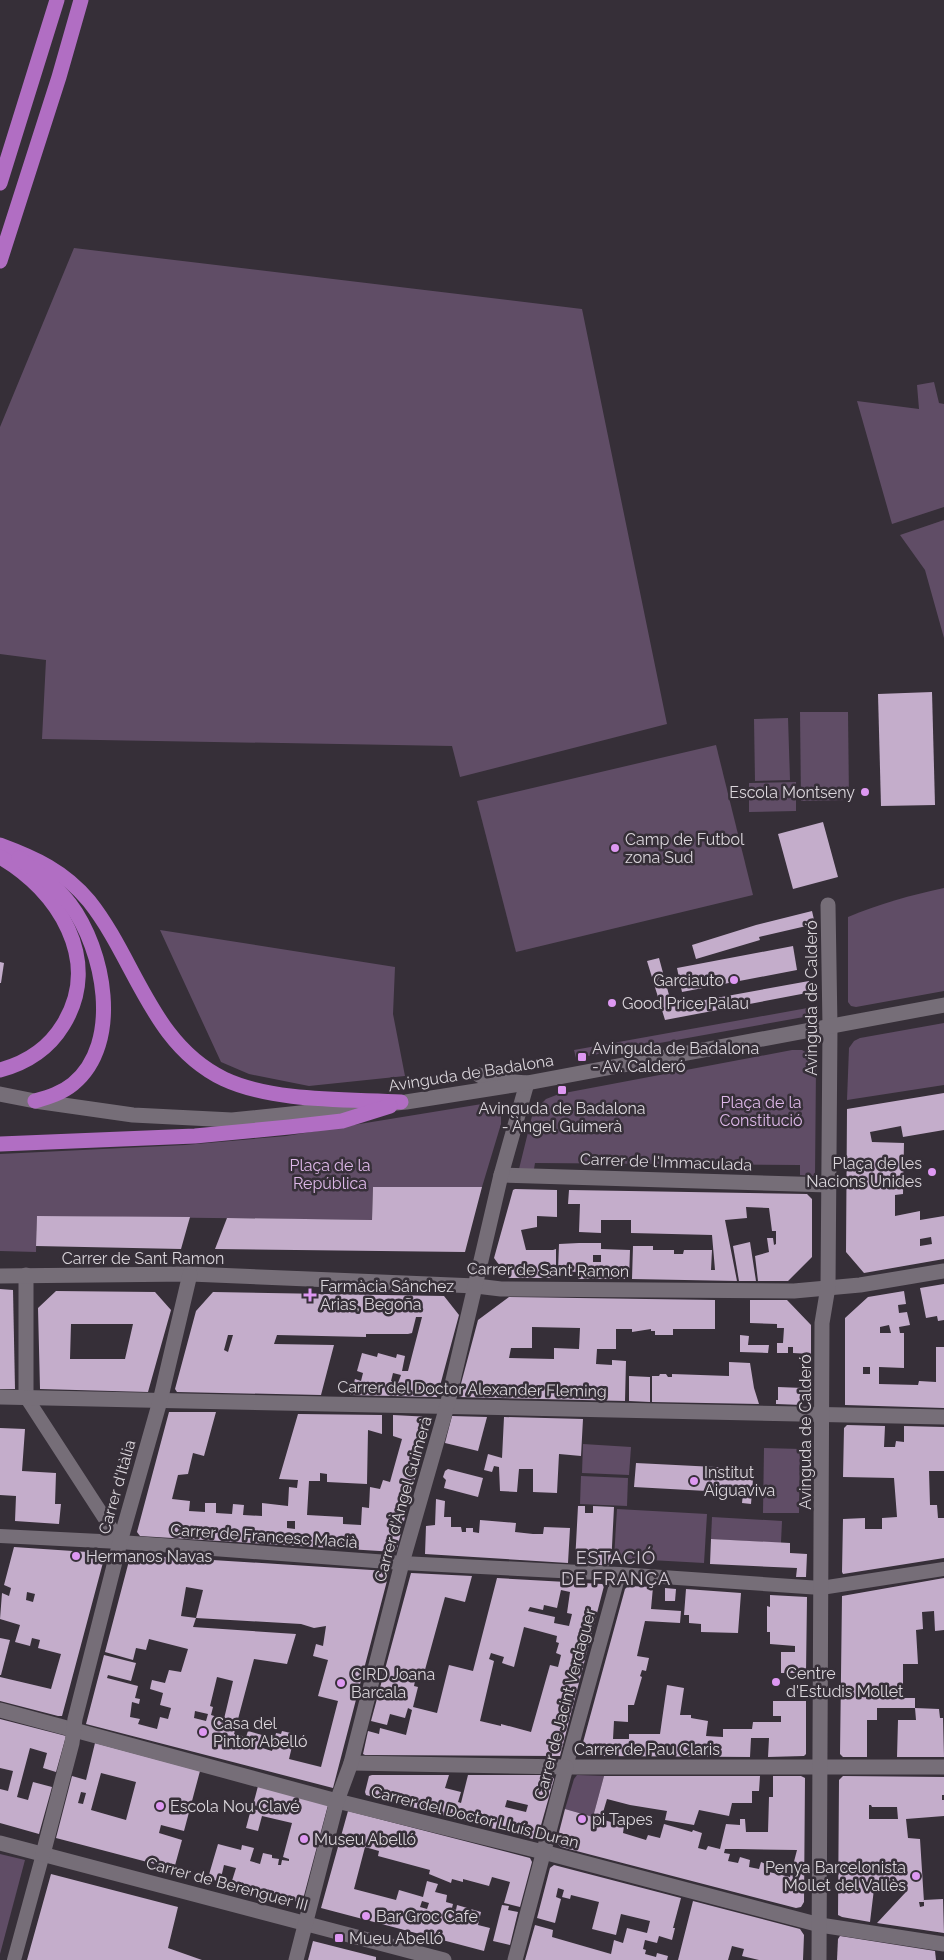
<svg xmlns="http://www.w3.org/2000/svg" width="944" height="1960" font-family="Raleway,sans-serif">
  <rect width="100%" height="100%" fill="#362f38"/>
  <!-- green -->
  <g fill="#604d66">
    <path d="M74,248L582,309L667,724L460,777L452,746L42,739L46,660L0,654V427Z"/>
    <path d="M934,382L939,403L944,404V507L892,524L857,401L919,409L917,385Z"/>
    <path d="M944,520V638L925,570L900,535Z"/>
    <path d="M800,712H848L849,800L801,801Z"/>
    <path d="M788,718L790,780L755,781L754,719Z"/>
    <path d="M716,745L753,895L516,952L477,801Z"/>
    <path d="M796,782V811L749,812V783Z"/>
    <path d="M944,888V991L856,1007L851,1006L848,1002V917C879,904 911,895 944,888Z"/>
    <path d="M160,930L395,967L393,1014L405,1076L309,1086L249,1074L221,1062Z"/>
    <path d="M813,1007L815,1015L576,1058L574,1050Z"/>
    <path d="M944,1023V1085L847,1100L849,1048L854,1041L860,1038Z"/>
    <path d="M792,1050H802L812,1056L816,1067L815,1176L800,1175V1165L535,1163L534,1169H519L533,1112L546,1099L559,1094Z"/>
    <path d="M488,1103L501,1109V1124L482,1187H373L372,1220L37,1216L36,1252L0,1251V1154L185,1145L286,1136Z"/>
    <path d="M583,1444L631,1447L629,1475L582,1473Z"/>
    <path d="M764,1448L800,1449L799,1513H763Z"/>
    <path d="M581,1476L628,1478L627,1506L580,1504Z"/>
    <path d="M617,1509L707,1514L704,1563L614,1558Z"/>
    <path d="M712,1517L782,1521L781,1543L711,1539Z"/>
    <path d="M577,1775L604,1776L593,1817L565,1809L574,1779Z"/>
    <path d="M0,1854L25,1860L0,1954Z"/>
  </g>
  <!-- building -->
  <g fill="#c4adcb" fill-rule="evenodd">
    <path d="M932,692L935,805L881,806L878,694Z"/>
    <path d="M823,822L838,877L793,889L778,834Z"/>
    <path d="M812,911L815,924L759,937L760,940L696,959L692,945L756,925Z"/>
    <path d="M793,946L797,970L682,992L677,968Z"/>
    <path d="M659,958L672,1006L809,981L812,992L665,1020L647,961Z"/>
    <path d="M0,962L4,963L1,983H0Z"/>
    <path d="M944,1093V1130L903,1137L901,1126L870,1132L872,1142L904,1143L903,1194L895,1195V1216L920,1211V1220L944,1216V1259L864,1273L846,1252L847,1109ZM931,1237L932,1244L920,1246V1239Z"/>
    <path d="M373,1187H482L465,1252L215,1249L227,1218L372,1220Z"/>
    <path d="M515,1189L557,1190V1217L537,1216V1227L521,1230L526,1250H553L556,1249V1278H509L494,1258L513,1190Z"/>
    <path d="M569,1190L807,1194L812,1199V1257L788,1281H758L755,1256L769,1252L767,1238H773L774,1245L776,1244V1231H772L769,1208L746,1207L747,1218L725,1220L737,1281L632,1279L633,1246H653V1250H674V1254H683L684,1250H712L711,1270H715L712,1235L631,1233V1220H601V1233L579,1232L580,1204H568Z"/>
    <path d="M37,1216L190,1217L181,1249L36,1246Z"/>
    <path d="M750,1242L756,1281H739L733,1246Z"/>
    <path d="M579,1243H601V1249L630,1250L629,1279H578V1272L558,1271L559,1244ZM593,1255H601V1262H593Z"/>
    <path d="M944,1284V1320L938,1321L937,1316L926,1318L920,1288Z"/>
    <path d="M0,1289L13,1290L15,1389H0Z"/>
    <path d="M56,1291L155,1292L171,1310L148,1392L40,1389L38,1308ZM71,1324H133L125,1359H70Z"/>
    <path d="M904,1291L906,1304L898,1305L899,1313L907,1312L910,1325L899,1327L900,1333H904V1368L879,1367V1384L918,1385L919,1381L936,1382V1347H944V1408L845,1405V1318L868,1297ZM889,1325L891,1333H880V1327ZM863,1367H870V1374H863Z"/>
    <path d="M213,1292L444,1296L459,1315L437,1397L350,1395L355,1379L361,1381L363,1373L357,1371L362,1353L377,1357L378,1353L396,1358L397,1354L405,1356L402,1371H408L422,1317H416L412,1333L408,1334H366V1337L277,1335L274,1344L334,1345L321,1395L177,1392L175,1389L196,1311ZM228,1335H233L228,1352L224,1350ZM393,1373L401,1375L398,1383L391,1381Z"/>
    <path d="M509,1297L715,1300V1329H673V1335H655V1331H651V1329L632,1332V1329H616V1349H597L596,1364L612,1365V1360L626,1361L625,1401L460,1397L458,1395L478,1320ZM532,1327L580,1328L579,1349L554,1348V1359L509,1358L511,1348H532Z"/>
    <path d="M750,1300H787L811,1325V1354L793,1353V1347H788V1353H777V1343H783L784,1328H777V1324L750,1323Z"/>
    <path d="M740,1335L749,1336L748,1345H769L768,1353L740,1352Z"/>
    <path d="M729,1362L750,1363L754,1388L759,1404L652,1402V1376H659L660,1374H666L668,1377H672V1374L729,1376Z"/>
    <path d="M629,1376L650,1377V1402L629,1401Z"/>
    <path d="M778,1387L803,1388L802,1405L776,1404V1400H778Z"/>
    <path d="M169,1412H216L204,1456L193,1453L188,1474L178,1475L172,1499L190,1501L189,1511L205,1512V1503H216V1513L232,1514L233,1504L244,1505L243,1515L262,1516V1503L288,1506L289,1487L297,1488L298,1480L279,1479L298,1414L382,1415V1434L368,1430L367,1484L327,1482V1474L320,1473V1481H309L307,1515L343,1517V1524L361,1525L362,1507L369,1508L370,1487L380,1489L383,1480L390,1482L402,1439L393,1436V1415L431,1417L396,1552L140,1536L137,1532ZM287,1521H295V1529L287,1528Z"/>
    <path d="M452,1416L487,1417L478,1451L445,1443Z"/>
    <path d="M504,1417L583,1419L581,1456L559,1454L557,1493L533,1492V1469H519L517,1492L500,1491L499,1467L494,1466L492,1472L484,1470L488,1454L502,1458Z"/>
    <path d="M847,1425L885,1426L884,1447H895L896,1441L904,1442V1426L944,1427V1471H929L930,1505H937L938,1518H944V1558L843,1574L842,1572L843,1519L865,1518V1529H882V1518L897,1517L894,1478L843,1477L844,1428Z"/>
    <path d="M0,1428L25,1429L22,1471L56,1473L55,1504H61L59,1524L15,1521L16,1496L0,1495Z"/>
    <path d="M636,1463L735,1468V1478L753,1479L751,1504L742,1503L743,1493L634,1487Z"/>
    <path d="M448,1469L483,1478L478,1497L444,1488L446,1480L443,1477L445,1471Z"/>
    <path d="M436,1499L445,1501L444,1517H451V1527H461L462,1532H466V1528H473V1532L479,1533L480,1520L516,1523L515,1532L533,1534H543L544,1527L570,1528L568,1563L425,1554L426,1526L435,1525Z"/>
    <path d="M578,1506H585V1513H593V1506L614,1507L611,1566L575,1563Z"/>
    <path d="M711,1539L790,1543V1553L807,1554L806,1577H796L797,1568L710,1564Z"/>
    <path d="M14,1547L102,1553L105,1555L62,1716H58L0,1701V1677L51,1689L61,1654L38,1648L40,1640L32,1638L30,1646L15,1642L20,1625L0,1619L2,1593L9,1596L11,1588L4,1585ZM27,1592L35,1594L33,1602L26,1600Z"/>
    <path d="M133,1555L387,1571L389,1573L333,1788L86,1724L104,1655L136,1663L131,1681L108,1675L107,1678L138,1686L135,1698L140,1699L139,1704L132,1702L130,1717L140,1719L138,1724L157,1729L160,1717L168,1719L171,1708L160,1705L163,1693L150,1689L151,1684L152,1680L165,1683L169,1670L181,1672L188,1649L149,1639L146,1650L136,1648L133,1660L105,1652L130,1557ZM186,1587L203,1590L196,1618L181,1616ZM196,1618L301,1624L314,1628L326,1626L323,1646L316,1644L313,1656L328,1660L318,1696L338,1701L321,1767L289,1759L295,1734L282,1731L281,1734L276,1733L272,1751L259,1747L262,1735L248,1731L246,1737L234,1734L254,1659L287,1664L296,1634L193,1627ZM217,1677L233,1681L224,1719L211,1715L213,1707L210,1706ZM195,1711L208,1714L206,1721L194,1718Z"/>
    <path d="M411,1573L472,1576L465,1602L445,1597L423,1677L416,1676L414,1686L418,1687L413,1707L437,1713L449,1665L473,1671L497,1578L602,1584L604,1586L560,1756L365,1755L363,1754L368,1731L379,1734L380,1728L406,1735L412,1710L408,1708L405,1718L390,1714L387,1725L371,1721ZM561,1590L570,1592L567,1613L572,1614L569,1626L554,1623L555,1617L528,1611L530,1607L543,1610L544,1605L557,1608ZM524,1627L557,1636L556,1642L559,1643L556,1653L561,1655L558,1667L550,1665L531,1732L501,1724V1726L480,1721L494,1661L489,1659L491,1653L504,1657L502,1663L514,1667Z"/>
    <path d="M944,1578V1630L935,1631L934,1611L922,1612L923,1629L916,1630L918,1664H903V1698H915V1708H877V1720H867V1757H843L840,1754L842,1596Z"/>
    <path d="M628,1586L653,1587L651,1609L681,1611L680,1623L645,1621L637,1656L649,1658L646,1671L642,1670L640,1676L642,1677L634,1705H628V1722L614,1721L613,1739H629V1734H660L667,1685L684,1688L680,1715H691V1718L708,1721L706,1736L723,1737V1729H752L753,1722H781V1716H773V1701H806V1754L804,1756L768,1757L769,1738H751L750,1757L599,1756V1746H582L625,1589Z"/>
    <path d="M665,1588L676,1589L675,1601H665Z"/>
    <path d="M686,1589L741,1593L738,1633L701,1632V1624L689,1623V1615H684Z"/>
    <path d="M770,1595L807,1597L806,1673H781V1652H795V1646L770,1644V1632H767V1606L770,1607Z"/>
    <path d="M0,1638L10,1640L1,1675H0Z"/>
    <path d="M915,1708L939,1709L940,1718H943L944,1757H897L898,1720H916Z"/>
    <path d="M0,1719L66,1736L56,1772L43,1768L47,1753L30,1748L17,1797L28,1800L33,1782L52,1787L39,1834L0,1823V1789L8,1791L13,1771L0,1768Z"/>
    <path d="M95,1743L200,1771L184,1831L161,1825L159,1833L182,1840L174,1869L56,1838L72,1776L86,1780ZM101,1773L136,1782L126,1820L91,1810ZM81,1792L86,1793L83,1804L78,1803Z"/>
    <path d="M372,1775H449L445,1788L461,1792L458,1802L461,1803L468,1775H551L554,1779L538,1836L533,1839L366,1795L365,1792L369,1776ZM507,1800L528,1805L526,1812L505,1807Z"/>
    <path d="M604,1776H760L759,1791H752V1803H732L729,1816L699,1810L694,1825L665,1820L667,1811L630,1805L607,1799L601,1819L624,1826L623,1833L646,1840L648,1835L660,1838L664,1824L692,1832L693,1830L702,1833L698,1848L706,1850L708,1846L720,1849L726,1824L740,1825V1819H745L746,1832H768L769,1797H773V1776H801L805,1778L804,1902L801,1907L796,1908L561,1847L558,1844L557,1840L565,1809L593,1817ZM725,1849H738L797,1850L790,1877L769,1872L771,1866L761,1862L759,1869L749,1867L750,1860L740,1857L738,1863L728,1861L730,1854L724,1853Z"/>
    <path d="M843,1776L944,1777V1795H942V1800H944V1816L906,1819L908,1838L920,1839L924,1902H919L920,1907L924,1906V1900L943,1899L944,1933L877,1923L905,1893L903,1888L874,1889L870,1922L842,1917L838,1915L839,1780ZM869,1805H871L872,1807H897L898,1819H869Z"/>
    <path d="M258,1786L328,1805L302,1903L231,1884L236,1868L224,1865L220,1882L208,1878L218,1844L241,1850L242,1845L254,1848L250,1861L260,1864L263,1853L272,1855V1858L279,1859L278,1865H281L282,1860L289,1861V1859L283,1857L292,1823L262,1816L258,1831L246,1828L251,1809L257,1810V1806L253,1805Z"/>
    <path d="M348,1811L530,1858L532,1862L520,1907L504,1903L510,1882L492,1877L489,1886L463,1879V1882L452,1879L451,1883L429,1874L430,1870L378,1856L379,1851L365,1847L354,1889L396,1900L399,1890L423,1897L427,1881L438,1884L435,1892L447,1895L446,1902L453,1904L452,1908L456,1910L457,1905L481,1912L478,1925L490,1928L484,1951L321,1908ZM422,1901L429,1903L427,1909L420,1907Z"/>
    <path d="M554,1865L681,1898L673,1928H675L672,1940L659,1936L657,1943L645,1940L643,1949L646,1950L645,1954L656,1957L657,1953L668,1956L667,1960H525L535,1925L553,1930L552,1937L611,1954L614,1940L623,1943L627,1928L647,1933L650,1921L621,1914L616,1935L592,1929L599,1902L571,1895L570,1899L562,1897L564,1890L558,1888L556,1897L561,1899L555,1923L537,1918L550,1868Z"/>
    <path d="M51,1874L178,1907L168,1948L202,1960H27Z"/>
    <path d="M693,1901L800,1929L804,1935L803,1960H759L742,1956L744,1949L732,1946L728,1960H678Z"/>
    <path d="M502,1905L509,1906L508,1910L518,1912L510,1945L493,1941Z"/>
    <path d="M840,1936L935,1951L936,1960H837L838,1939Z"/>
    <path d="M313,1941L376,1957V1960H308Z"/>
  </g>
  <g fill="none" stroke-linecap="round" stroke-linejoin="round">
    <!-- pedestrian -->
    <g stroke="#766e78" stroke-width="14">
      <path d="M26,1397L120,1542"/>
      <path d="M0,1536L120,1542L402,1563L619,1574L821,1588L944,1569"/>
      <path d="M566,1767L619,1574"/>
      <path d="M14,1960L43,1854"/>
    </g>
    <!-- minor -->
    <g stroke="#766e78" stroke-width="15">
      <path d="M501,1175L829,1185"/>
      <path d="M26,1275V1397"/>
      <path d="M0,1276L190,1274L476,1286L501,1289L794,1291L860,1285L944,1271"/>
      <path d="M0,1397L944,1417"/>
      <path d="M0,1710L337,1801L543,1852L820,1925L944,1944"/>
      <path d="M351,1763L566,1767H944"/>
      <path d="M0,1843L444,1960"/>
      <path d="M43,1854L72,1743L75,1719L120,1542L160,1401L190,1274"/>
      <path d="M296,1960L337,1801L351,1763L402,1563L447,1406L501,1175L527,1083L489,1080L479,1075"/>
      <path d="M515,1960L566,1767"/>
      <path d="M819,1960L822,1323L828,1287L830,1026L828,905"/>
    </g>
    <!-- tertiary -->
    <path stroke="#766e78" stroke-width="15" d="M0,1094L35,1101L133,1115L232,1120L406,1102L527,1083L944,1005"/>
    <!-- motorway -->
    <g stroke="#b16ec3" stroke-width="15">
      <path d="M0,183L57,0"/>
      <path d="M0,261L59,77L81,0"/>
      <path d="M0,845C35,858 64,871 89,901C136,960 151,1044 224,1079C273,1102 347,1099 401,1102"/>
      <path d="M0,857C58,890 103,961 63,1025C49,1048 26,1063 0,1070"/>
      <path d="M19,858C37,872 56,886 70,904C104,949 123,1043 73,1084C62,1093 49,1097 35,1101"/>
      <path d="M0,1144L195,1136L289,1127L342,1121L390,1106"/>
    </g>
  </g>
  <!-- markers -->
  <g fill="#de98f2" stroke="#362f38" stroke-width="2">
    <circle cx="865" cy="792" r="5"/>
    <circle cx="615" cy="848" r="5"/>
    <circle cx="734" cy="980" r="5"/>
    <circle cx="612" cy="1003" r="5"/>
    <rect x="577" y="1052" width="10" height="10" rx="2.5"/>
    <rect x="557" y="1085" width="10" height="10" rx="2.5"/>
    <circle cx="932" cy="1172" r="5"/>
    <path d="M307.5 1287.5h5v5h5v5h-5v5h-5v-5h-5v-5h5z"/>
    <circle cx="694" cy="1481" r="5"/>
    <circle cx="76" cy="1556" r="5"/>
    <circle cx="776" cy="1682" r="5"/>
    <circle cx="341" cy="1683" r="5"/>
    <circle cx="203" cy="1732" r="5"/>
    <circle cx="160" cy="1806" r="5"/>
    <circle cx="582" cy="1819" r="5"/>
    <circle cx="304" cy="1839" r="5"/>
    <circle cx="916" cy="1876" r="5"/>
    <circle cx="366" cy="1916" r="5"/>
    <rect x="334" y="1933" width="10" height="10" rx="2.5"/>
  </g>
  <g text-anchor="middle" dominant-baseline="central" stroke-width="5" stroke-linejoin="round" paint-order="stroke">
    <!-- poi labels -->
    <g font-size="16" fill="#dad5db" stroke="#362f38" text-anchor="start">
      <text x="855" y="792" text-anchor="end">Escola Montseny</text>
      <text x="625" y="839">Camp de Futbol<tspan x="625" dy="18">zona Sud</tspan></text>
      <text x="724" y="980" text-anchor="end">Garciauto</text>
      <text x="622" y="1003">Good Price Palau</text>
      <text x="592" y="1048">Avinguda de Badalona<tspan x="592" dy="18">- Av. Calderó</tspan></text>
      <text x="562" y="1108" text-anchor="middle">Avinguda de Badalona<tspan x="562" dy="18">- Àngel Guimerà</tspan></text>
      <text x="922" y="1163" text-anchor="end">Plaça de les<tspan x="922" dy="18">Nacions Unides</tspan></text>
      <text x="320" y="1286">Farmàcia Sánchez<tspan x="320" dy="18">Arias, Begoña</tspan></text>
      <text x="704" y="1472">Institut<tspan x="704" dy="18">Aiguaviva</tspan></text>
      <text x="86" y="1556">Hermanos Navas</text>
      <text x="786" y="1673">Centre<tspan x="786" dy="18">d'Estudis Mollet</tspan></text>
      <text x="351" y="1674">CIRD Joana<tspan x="351" dy="18">Barcala</tspan></text>
      <text x="213" y="1723">Casa del<tspan x="213" dy="18">Pintor Abelló</tspan></text>
      <text x="170" y="1806">Escola Nou Clavé</text>
      <text x="592" y="1819">pi Tapes</text>
      <text x="314" y="1839">Museu Abelló</text>
      <text x="906" y="1867" text-anchor="end">Penya Barcelonista<tspan x="906" dy="18">Mollet del Vallès</tspan></text>
      <text x="376" y="1916">Bar Groc Cafe</text>
      <text x="349" y="1938">Mueu Abelló</text>
    </g>
    <!-- street labels -->
    <g font-size="16" fill="#dad5db" stroke="#362f38">
      <text transform="translate(811 998) rotate(-90)">Avinguda de Calderó</text>
      <text transform="translate(471 1073) rotate(-9)">Avinguda de Badalona</text>
      <text transform="translate(666 1162) rotate(2)">Carrer de l'Immaculada</text>
      <text x="143" y="1258">Carrer de Sant Ramon</text>
      <text transform="translate(548 1270) rotate(1)">Carrer de Sant Ramon</text>
      <text transform="translate(472 1389) rotate(1)">Carrer del Doctor Alexander Fleming</text>
      <text transform="translate(805 1432) rotate(-90)">Avinguda de Calderó</text>
      <text transform="translate(117 1487) rotate(-74)">Carrer d'Itàlia</text>
      <text transform="translate(403 1499) rotate(-74)">Carrer d'Àngel Guimerà</text>
      <text transform="translate(264 1536) rotate(4)">Carrer de Francesc Macià</text>
      <text transform="translate(565 1704) rotate(-75)">Carrer de Jacint Verdaguer</text>
      <text x="647" y="1749">Carrer de Pau Claris</text>
      <text transform="translate(475 1817) rotate(14)">Carrer del Doctor Lluís Duran</text>
      <text transform="translate(227 1884) rotate(15)">Carrer de Berenguer III</text>
    </g>
    <!-- park labels -->
    <g font-size="16" fill="#deb8e9" stroke="#362f38">
      <text x="761" y="1102">Plaça de la<tspan x="761" dy="18">Constitució</tspan></text>
      <text x="330" y="1165">Plaça de la<tspan x="330" dy="18">República</tspan></text>
    </g>
    <!-- neighbourhood labels -->
    <g font-size="18" letter-spacing="1" fill="#d0c7d2" stroke="#362f38">
      <text x="616" y="1557">ESTACIÓ<tspan x="616" dy="21">DE FRANÇA</tspan></text>
    </g>
  </g>
</svg>
